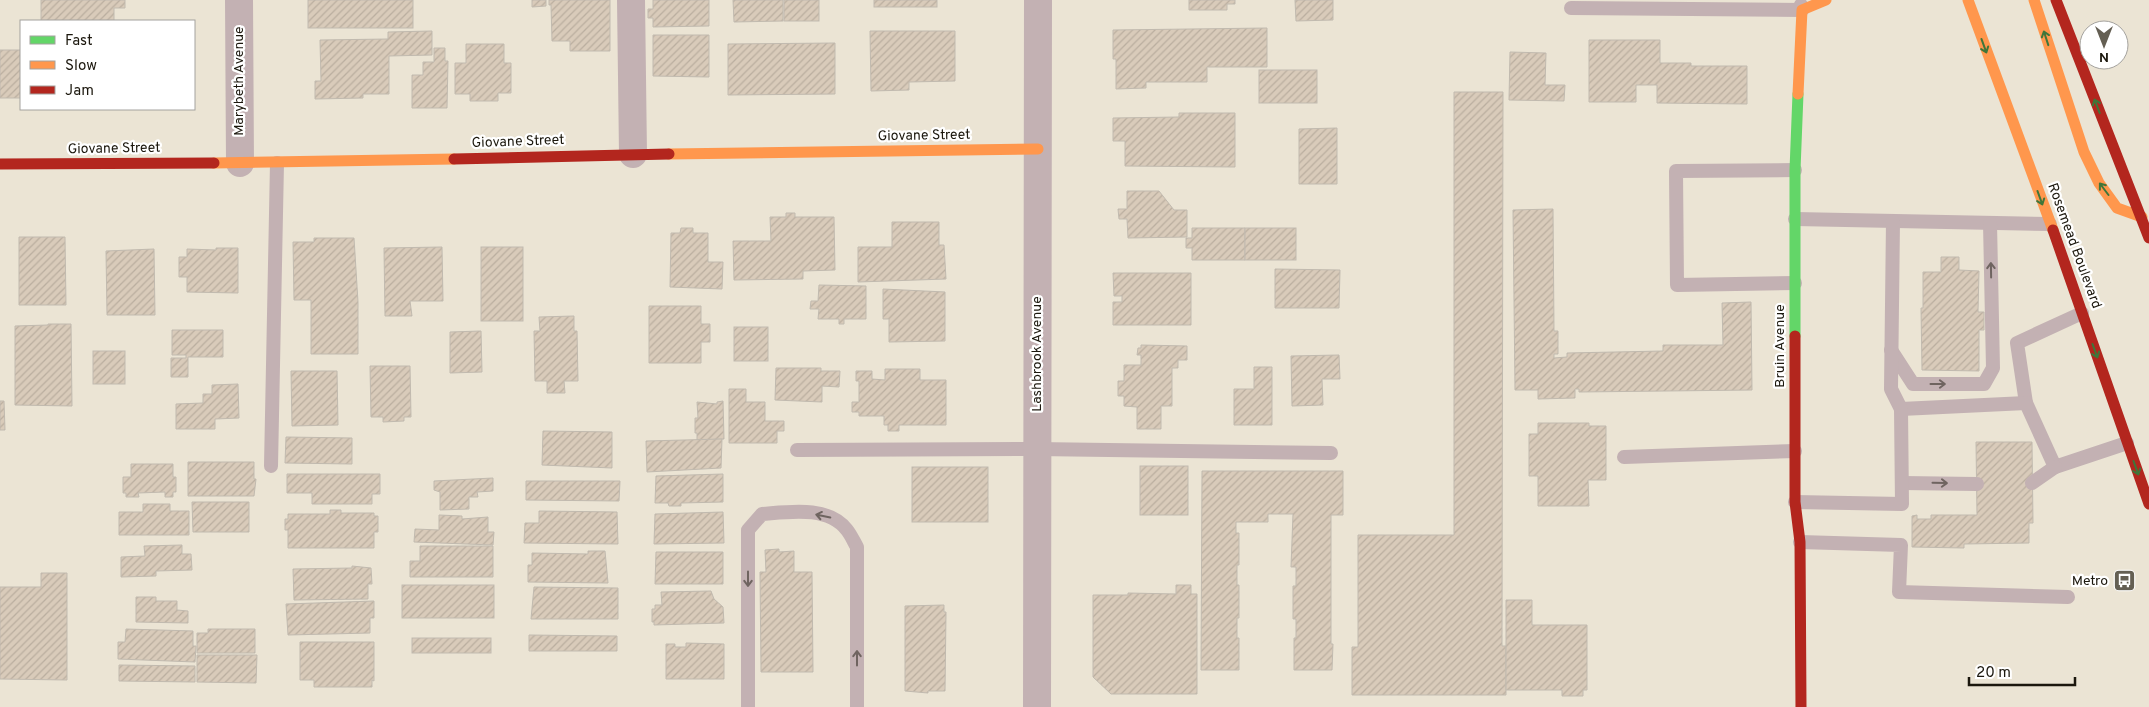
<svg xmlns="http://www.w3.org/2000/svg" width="2149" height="707" font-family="Overpass,sans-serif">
  <defs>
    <pattern id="building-hatch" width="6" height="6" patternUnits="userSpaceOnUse" patternTransform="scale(1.25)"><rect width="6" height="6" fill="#d9cbba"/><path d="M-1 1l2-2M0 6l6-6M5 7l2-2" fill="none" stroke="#baae9f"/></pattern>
  </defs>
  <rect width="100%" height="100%" fill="#ebe4d4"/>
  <!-- building -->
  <g fill="url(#building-hatch)" stroke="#c1baaf">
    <path d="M41,0H125V8H114V21H41Z"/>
    <rect x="308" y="0" width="105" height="28"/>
    <path d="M532,0H546V6L532,7Z"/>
    <path d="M549,0H610V51H570V41H552L551,5H549Z"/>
    <path d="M653,0H709V26L653,27V18H648V9H653Z"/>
    <path d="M733,0H783V21L734,22Z"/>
    <rect x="784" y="0" width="35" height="21"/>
    <rect x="874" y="0" width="63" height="7"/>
    <path d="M1189,0H1235V4H1227V10H1189Z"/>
    <path d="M1295,0H1333V20L1296,21Z"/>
    <path d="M1267,28V67H1207V82H1146V88L1116,89V59H1113V30Z"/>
    <path d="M432,31V55L389,56V94H363V98L315,99V81H321L320,40L388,39V32Z"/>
    <path d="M870,31H955V81L909,82V90L871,91Z"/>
    <path d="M653,35H709V77L653,76Z"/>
    <path d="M1589,40H1660V63H1691V66H1747V104L1657,103V85H1636V102H1589Z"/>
    <path d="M835,43V94L728,95V44Z"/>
    <path d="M466,44H504V63H511V93H498V101H470V94H455V63H466Z"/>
    <path d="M434,48H445V61H448L447,108H412V75H423V62H434Z"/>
    <rect x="0" y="50" width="21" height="48"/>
    <path d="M1510,52L1546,53L1545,85H1565L1564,101L1509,100Z"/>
    <rect x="1259" y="70" width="58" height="33"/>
    <path d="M1454,92H1503L1502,646H1506V695H1352V647H1358V535H1454Z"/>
    <path d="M1179,113H1235V167L1125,166V141H1113V118L1179,117Z"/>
    <path d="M1337,128V184H1299V129Z"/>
    <path d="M1127,191H1159L1174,210H1187V237L1128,238L1127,219H1119L1118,209H1127Z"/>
    <path d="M1553,209L1554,331H1558V354H1554V358L1567,357V353L1663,351V345H1723L1722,303L1751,302L1752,390L1579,392V389H1575V398L1538,399V390H1515L1513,210Z"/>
    <path d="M786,213H795V217H834L835,270L803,271V279L734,280L733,241H771L770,217H786Z"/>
    <path d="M892,222H939V245H944L946,279L858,282V247H892Z"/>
    <path d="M681,228H693V233H708V262H723L722,289L670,287L671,233H680Z"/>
    <path d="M1192,228H1245V260H1192V248H1186V238H1192Z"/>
    <rect x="1245" y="228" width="51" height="32"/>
    <path d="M19,237H65L66,305H19Z"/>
    <path d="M314,238H354L358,302V354H311V300H294L293,242H314Z"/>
    <path d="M442,247L443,301H410L412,316H385L384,248Z"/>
    <rect x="481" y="247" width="42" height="74"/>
    <path d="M216,248H238V293L187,292V277H179V257H187V249L216,250Z"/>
    <path d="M154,249L155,315H107L106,251Z"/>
    <path d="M1941,257H1959V270L1979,271L1978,312H1984V330H1979V371L1922,370L1921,308H1923V272H1941Z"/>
    <path d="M1275,269L1340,270L1339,308H1275Z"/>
    <path d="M1113,273H1191V325H1113V302H1122V296H1114Z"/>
    <path d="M819,285L866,286V319H844V324H839V319H818L819,309H810L811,301H818Z"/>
    <path d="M883,289L945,292V341L889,342V319H883Z"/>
    <path d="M649,306H701V324H710V342H701V363H649Z"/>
    <path d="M574,316V331H577L578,381H564L565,393H547V381H535L534,331H540L539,317Z"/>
    <path d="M48,324H71L72,406L15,405V326L48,325Z"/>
    <rect x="734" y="327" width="34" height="34"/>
    <path d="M172,330H223V357H188V377H171V358H186V355H172Z"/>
    <path d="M481,331L482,372L450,373V332Z"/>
    <path d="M1141,345L1187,346V360H1178V368H1172V406H1161V429H1137V407L1124,406V396H1118V381H1124V365H1141V355H1137L1138,348H1141Z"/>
    <rect x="93" y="351" width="32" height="33"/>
    <path d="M1339,355L1340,379H1322L1323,405L1292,406L1291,356Z"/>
    <path d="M370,366H410L411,417H404V421L383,422V417H371Z"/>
    <path d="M1254,367H1272V425H1234V389H1254Z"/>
    <path d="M776,368H821V371H840L839,387L822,386V402L775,400Z"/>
    <path d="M885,369H920V380H946V425H899V431H888V425H884V416H859V412H852V402H859V381H856V371H872V379L885,380Z"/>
    <path d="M291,371H337L338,425L292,426Z"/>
    <path d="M238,384L239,418L215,419V429H176V404L203,403V394H212V385Z"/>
    <path d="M729,389H746V402H765V421H784V431H777V443H729Z"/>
    <path d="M0,401H4L5,430H0Z"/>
    <path d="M723,401L724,439L697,440V433H695V418H698L697,402L717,404V402Z"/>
    <path d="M1538,423H1589V426H1606V480H1588L1589,506H1538V476H1529V434H1538Z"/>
    <path d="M543,431L612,432V468L542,465Z"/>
    <path d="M286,437L352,438V464L285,463Z"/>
    <path d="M722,439L721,468L647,472L646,441Z"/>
    <path d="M1976,442H2032L2033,523H2029V543L1964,544V548L1912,547V516L1917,515V519H1931V515H1977Z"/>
    <path d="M188,462H254V479H256L254,496H188Z"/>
    <path d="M131,464H173V477H176V492H173V497H165V492L138,493L139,497H126V493H123V477H131Z"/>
    <rect x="1140" y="466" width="48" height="49"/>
    <rect x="912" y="467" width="76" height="55"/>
    <path d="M1202,471H1343V515H1331V644H1333L1332,670H1294V638H1296V619H1293V586H1296V567H1291L1293,514H1268V522H1236V533H1239V565H1237V585H1239V618H1237V638H1239V670H1201Z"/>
    <path d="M287,474H380V494H372V504H312V493H287Z"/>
    <path d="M723,474V502L681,503V506H669L668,503H655L656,476Z"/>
    <path d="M493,478V491L477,492L478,497H469V509L440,510V492L434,490V481Z"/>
    <path d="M526,481H620L619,501L526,500Z"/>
    <path d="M192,502H249V532H193Z"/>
    <path d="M143,504H170V511H189V535H119V512H143Z"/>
    <path d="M330,510H341V513H374V516H378V532H374V548H288V530H285V519H288V514H330Z"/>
    <path d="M539,511L617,512L618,544L524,543L525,523H539Z"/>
    <path d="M723,512L724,543L654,544L655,514Z"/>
    <path d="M439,515L462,516V519L488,517V532H494L493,545L414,542L415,529L439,530Z"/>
    <path d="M182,545V554H191L192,570L156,571V576L121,577V557L145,556L144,546Z"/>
    <path d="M420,546H493V577H410V561H420Z"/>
    <path d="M779,549V552L794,551V572H812L813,672H761L760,572H766L765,550Z"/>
    <path d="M588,551H605L608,583L528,582V565H532V553L588,554Z"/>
    <path d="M656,552H723V584H655Z"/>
    <path d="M352,566L371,568L372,584H368V599L294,600L293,569L352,568Z"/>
    <path d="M41,573H67V680L0,679V587H41Z"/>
    <rect x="402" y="585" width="92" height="33"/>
    <path d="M1176,585H1191V594H1197V694H1111L1093,677V595H1128V593L1176,594Z"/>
    <path d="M534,587L618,588V619H531Z"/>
    <path d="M711,591L714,599L723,607L724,623L654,625V622H652V609H655V605H662L661,592Z"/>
    <path d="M136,597H156V601H177V610L188,611V623L136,622Z"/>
    <path d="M1506,600H1532V625H1587V690H1583V696H1562V690H1506Z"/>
    <path d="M374,601V618H370V633L288,635L286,604Z"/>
    <path d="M944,605V612H946L945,691H928V693L905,691V606Z"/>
    <path d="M126,629L193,631V646H196L195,662L118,659V642H125Z"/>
    <path d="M208,629H255V653H197V633H208Z"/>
    <path d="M529,635L617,636V651H529Z"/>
    <rect x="412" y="638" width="79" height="15"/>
    <path d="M300,642H374V681L372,680V687H314V680H300Z"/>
    <path d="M686,643L724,644V679H666V644H675V647H686Z"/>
    <path d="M197,655H257L256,683L197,682Z"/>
    <path d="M119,665L195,666V682L119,681Z"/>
  </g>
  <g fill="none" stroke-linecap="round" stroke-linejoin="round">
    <!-- lane -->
    <g stroke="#c3b1b3" stroke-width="14">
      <path d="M1571,8L1802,10L1801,5"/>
      <path d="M1795,170L1676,171L1677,285L1795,283"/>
      <path d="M1795,219L2050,224"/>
      <path d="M1891,350L1913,384H1984L1993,368L1990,223"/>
      <path d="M2026,403L2017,343L2082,313"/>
      <path d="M1901,409L2026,403L2055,467L2127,443"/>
      <path d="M797,450L1036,449L1331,453"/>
      <path d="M1624,457L1795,451"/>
      <path d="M271,466L277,163"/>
      <path d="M1902,483L1977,484"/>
      <path d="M2032,483L2055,467"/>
      <path d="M1795,502L1902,504L1901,409L1891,389L1893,221"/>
      <path d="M1800,542L1901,545L1899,592L2068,597"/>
      <path d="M748,707V530L762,514C788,512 828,505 847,530C851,535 854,542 857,547V707"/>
    </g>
    <!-- street -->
    <g stroke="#c3b1b3" stroke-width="28">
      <path d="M239,0L240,163"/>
      <path d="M631,0L633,154"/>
      <path d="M1037,707L1038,0"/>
    </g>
    <!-- fast -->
    <path stroke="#63d668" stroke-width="11" d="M1795,336V170L1798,94"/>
    <!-- slow -->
    <g stroke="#ff974d" stroke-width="11">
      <path d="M1968,0L2053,230"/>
      <path d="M2034,0L2084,152L2099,183L2117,208L2142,217"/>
      <path d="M1798,94L1802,10L1826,0"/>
      <path d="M669,154L1038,149"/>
      <path d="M214,163L454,159"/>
    </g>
    <!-- jam -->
    <g stroke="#b3261e" stroke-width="11">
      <path d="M2056,0L2149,238"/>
      <path d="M454,159L669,154"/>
      <path d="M0,164L214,163"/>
      <path d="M2053,230L2149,504"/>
      <path d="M1795,336V502L1800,542L1801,707"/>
    </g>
  </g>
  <!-- one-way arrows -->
  <defs><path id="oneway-shaft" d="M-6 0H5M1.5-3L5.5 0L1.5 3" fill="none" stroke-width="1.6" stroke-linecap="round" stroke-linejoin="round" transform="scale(1.25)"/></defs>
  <g stroke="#3f763a">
    <use href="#oneway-shaft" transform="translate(2046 38) rotate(-108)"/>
    <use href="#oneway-shaft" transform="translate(1984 46) rotate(70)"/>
    <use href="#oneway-shaft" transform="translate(2097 106) rotate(-111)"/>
    <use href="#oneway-shaft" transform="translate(2104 189) rotate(-127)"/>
    <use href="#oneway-shaft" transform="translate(2040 198) rotate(70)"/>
    <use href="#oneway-shaft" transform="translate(2095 351) rotate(70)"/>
    <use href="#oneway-shaft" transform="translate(2136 468) rotate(70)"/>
  </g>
  <g stroke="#6f6460">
    <use href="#oneway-shaft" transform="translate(1991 270) rotate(-91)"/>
    <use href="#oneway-shaft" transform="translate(1938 384)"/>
    <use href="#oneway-shaft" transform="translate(1940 483) rotate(1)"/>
    <use href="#oneway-shaft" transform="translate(823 516) rotate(-168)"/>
    <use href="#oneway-shaft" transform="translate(748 579) rotate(90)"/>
    <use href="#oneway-shaft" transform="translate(857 658) rotate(-90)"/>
  </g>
  <!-- icons -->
  <defs>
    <symbol id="bus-square" viewBox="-11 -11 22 22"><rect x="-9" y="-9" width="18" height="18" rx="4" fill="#645f53" stroke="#fff"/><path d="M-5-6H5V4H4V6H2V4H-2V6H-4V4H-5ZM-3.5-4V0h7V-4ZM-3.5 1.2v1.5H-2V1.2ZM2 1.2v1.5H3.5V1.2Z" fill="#fff"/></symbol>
  </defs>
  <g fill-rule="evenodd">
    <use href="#bus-square" x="2112" y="568" width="25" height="25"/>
  </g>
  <g text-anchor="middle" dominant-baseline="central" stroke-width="4.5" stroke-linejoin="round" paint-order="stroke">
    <!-- street labels -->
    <g font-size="14" fill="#1b170d" stroke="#fff">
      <text transform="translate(239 81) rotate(-90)">Marybeth Avenue</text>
      <text transform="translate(924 136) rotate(-1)">Giovane Street</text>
      <text transform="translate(518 142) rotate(-2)">Giovane Street</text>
      <text transform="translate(114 149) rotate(-1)">Giovane Street</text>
      <text transform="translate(2074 246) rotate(70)">Rosemead Boulevard</text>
      <text transform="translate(1780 346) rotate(-90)">Bruin Avenue</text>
      <text transform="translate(1037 354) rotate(-90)">Lashbrook Avenue</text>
    </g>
    <!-- poi labels -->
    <g font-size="14" fill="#1b170d" stroke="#fff" text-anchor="end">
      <text x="2108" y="581">Metro</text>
    </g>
  </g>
  <!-- legend -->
  <rect x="20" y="20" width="175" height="90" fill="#ffffff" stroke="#a4a29e"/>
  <rect x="30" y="36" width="25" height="8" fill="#63d668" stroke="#a4a29e"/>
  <text x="65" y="45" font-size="15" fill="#1b170d">Fast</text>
  <rect x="30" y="61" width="25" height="8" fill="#ff974d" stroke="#a4a29e"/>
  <text x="65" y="70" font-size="15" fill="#1b170d">Slow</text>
  <rect x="30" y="86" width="25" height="8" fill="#b3261e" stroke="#a4a29e"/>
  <text x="65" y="95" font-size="15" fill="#1b170d">Jam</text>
  <!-- north arrow -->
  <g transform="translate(2104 45) rotate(180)"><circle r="24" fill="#ffffff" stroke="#a4a29e"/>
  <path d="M0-4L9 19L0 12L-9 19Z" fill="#645f53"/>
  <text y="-8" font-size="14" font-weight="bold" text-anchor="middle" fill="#1b170d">N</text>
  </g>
  <!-- scale -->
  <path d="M1969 677v8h106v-8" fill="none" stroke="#1b170d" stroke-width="2.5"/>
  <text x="1976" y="677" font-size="15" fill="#1b170d" stroke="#ffffff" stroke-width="4" paint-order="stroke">20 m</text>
</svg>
